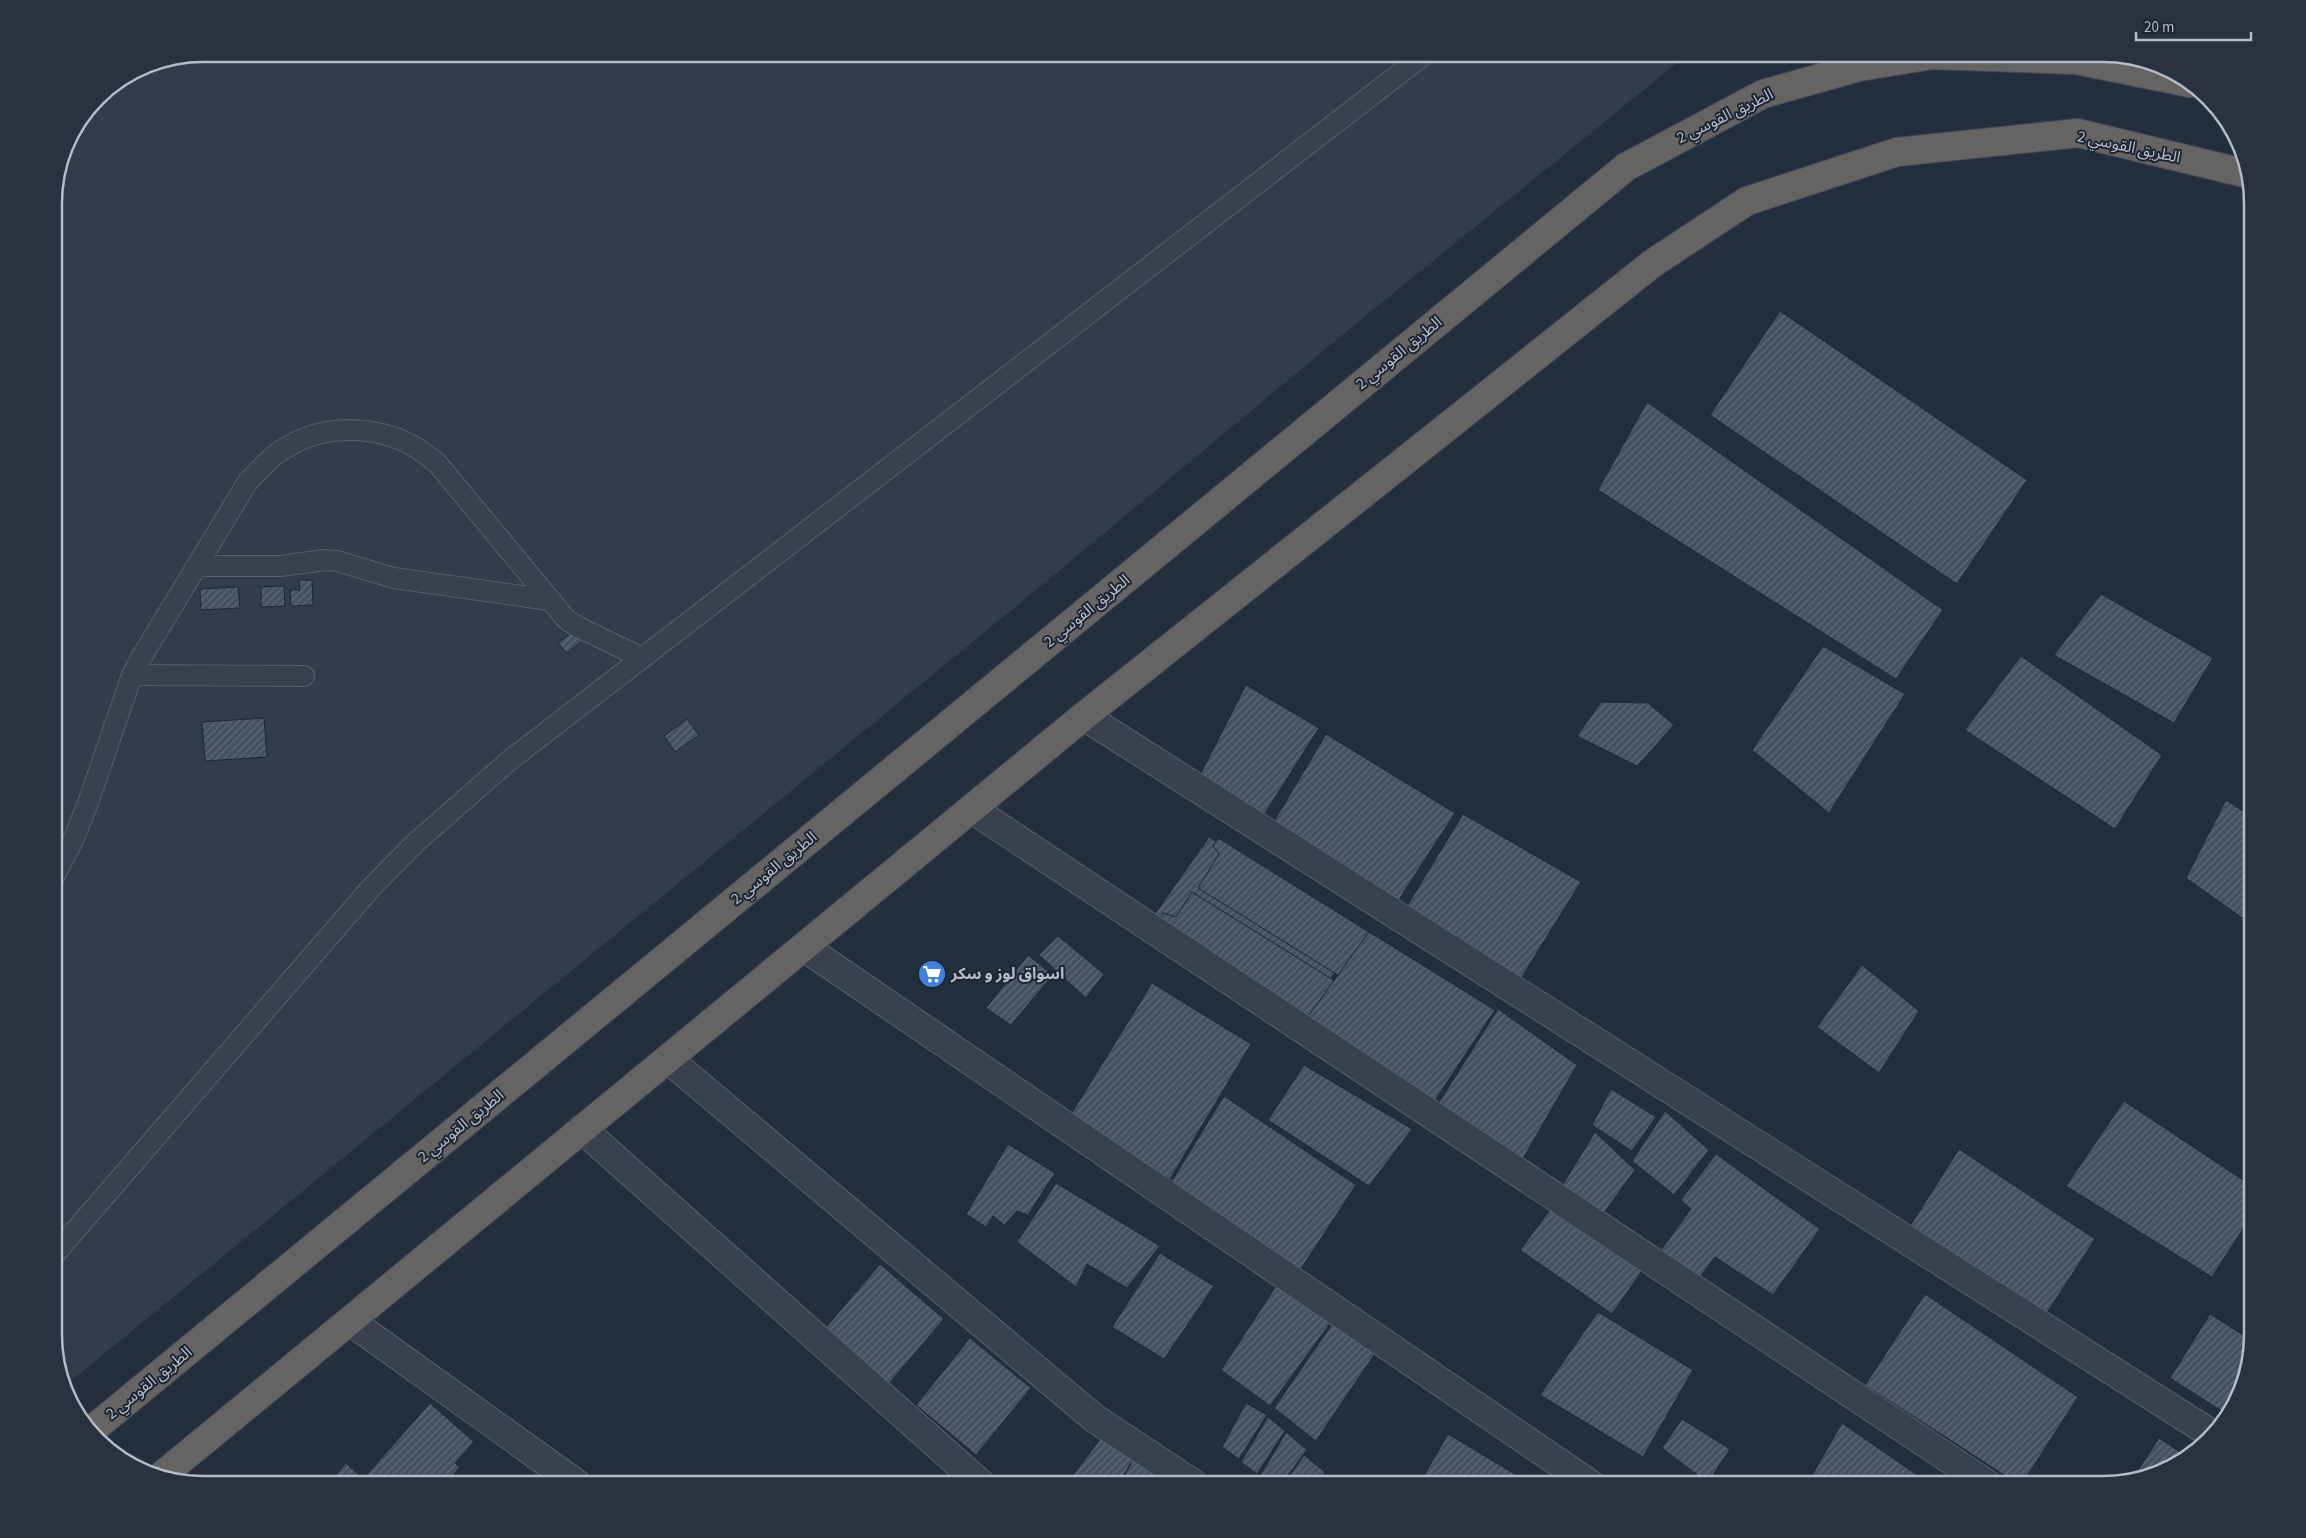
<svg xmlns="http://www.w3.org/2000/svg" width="2306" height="1538" font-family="'Source Sans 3','Noto Sans Arabic',sans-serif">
  <defs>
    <pattern id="building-hatch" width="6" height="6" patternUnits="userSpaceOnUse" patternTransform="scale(1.25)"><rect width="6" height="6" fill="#455162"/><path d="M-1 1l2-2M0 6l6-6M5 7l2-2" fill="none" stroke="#5d6877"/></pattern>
  </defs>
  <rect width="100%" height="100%" fill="#242f3e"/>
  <!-- airport -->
  <path fill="#323c4b" d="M204,54H1688L1358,322L1030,595L66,1385L54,1344V194L65,146L98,97L147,65Z"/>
  <!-- building -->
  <g fill="url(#building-hatch)" stroke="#1f2835">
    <path d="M1780,311L2027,480L1957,584L1710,415Z"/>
    <path d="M1647,402L1943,610L1896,679L1598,490Z"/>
    <path d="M299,580H312L313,605L291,606L290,590H300Z"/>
    <path d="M284,586L285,606L261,607V587Z"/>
    <path d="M238,587L240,608L201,610L200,589Z"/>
    <path d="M2101,594L2213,658L2174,723L2054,655Z"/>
    <path d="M575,630L583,640L567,653L558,643Z"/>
    <path d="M1823,646L1905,694L1829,813L1752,750Z"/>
    <path d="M2021,656L2162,755L2115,829L1965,730Z"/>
    <path d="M1246,685L1319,728L1264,815L1200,775Z"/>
    <path d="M1601,702L1648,703L1674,725L1637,766L1577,736Z"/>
    <path d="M264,718L267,757L205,761L202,722Z"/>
    <path d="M687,719L699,735L675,752L664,736Z"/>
    <path d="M1326,734L1455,813L1398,901L1273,823Z"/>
    <path d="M2226,800L2252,817V925L2186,878Z"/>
    <path d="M1463,814L1581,882L1520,980L1407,906Z"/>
    <path d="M1209,837L1363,931L1303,1020L1150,921Z"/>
    <path d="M1218,838L1377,937L1349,982L1198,888L1219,854L1213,846Z"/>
    <path d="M1192,892L1346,988L1318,1032L1158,925L1163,913L1176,917Z"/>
    <path d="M1369,932L1495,1010L1432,1105L1304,1022Z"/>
    <path d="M1058,936L1104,974L1086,998L1039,955Z"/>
    <path d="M1028,955L1053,975L1011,1025L986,1008Z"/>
    <path d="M1862,965L1919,1011L1879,1073L1817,1027Z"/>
    <path d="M1152,983L1251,1044L1170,1179L1070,1116Z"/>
    <path d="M1498,1009L1577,1065L1520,1164L1436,1107Z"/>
    <path d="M1304,1065L1412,1129L1369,1186L1268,1120Z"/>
    <path d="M1611,1089L1656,1117L1632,1151L1592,1125Z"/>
    <path d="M1224,1096L1356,1185L1301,1269L1170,1184Z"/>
    <path d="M2124,1101L2252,1186V1215L2212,1277L2066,1186Z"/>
    <path d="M1665,1111L1709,1150L1674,1195L1632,1161Z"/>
    <path d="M1595,1132L1635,1170L1601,1217L1560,1189Z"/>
    <path d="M1008,1144L1055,1173L1028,1215L1017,1211L1004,1225L993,1216L986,1227L966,1214Z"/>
    <path d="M1959,1149L2095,1239L2047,1313L1910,1226Z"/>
    <path d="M1716,1154L1820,1229L1773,1295L1715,1257L1698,1280L1658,1254L1691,1209L1681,1200Z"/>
    <path d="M1056,1183L1160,1246L1127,1288L1087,1264L1076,1287L1017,1242Z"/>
    <path d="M1552,1207L1644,1268L1612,1314L1520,1250Z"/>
    <path d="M1160,1253L1214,1286L1164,1359L1112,1327Z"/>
    <path d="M880,1264L944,1319L886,1387L822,1332Z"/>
    <path d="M1280,1280L1334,1318L1270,1406L1221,1370Z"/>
    <path d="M1925,1294L2078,1397L2022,1484H2018L1865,1385Z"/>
    <path d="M1598,1312L1693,1370L1643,1457L1540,1395Z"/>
    <path d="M2210,1314L2251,1340L2244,1382L2228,1415L2170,1378Z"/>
    <path d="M1333,1323L1378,1349L1316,1441L1274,1408Z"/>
    <path d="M970,1338L1031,1388L976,1455L916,1405Z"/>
    <path d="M430,1403L474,1442L455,1463L460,1467L445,1484H328L346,1463L363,1479Z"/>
    <path d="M1246,1403L1267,1415L1239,1459L1222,1447Z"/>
    <path d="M1268,1417L1285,1431L1257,1474L1241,1462Z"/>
    <path d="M1682,1419L1730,1449L1708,1483L1662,1448Z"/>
    <path d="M1842,1423L1930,1484H1807Z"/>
    <path d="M1286,1432L1307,1450L1281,1484H1273L1260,1476Z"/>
    <path d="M1105,1433L1135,1457L1118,1484H1066Z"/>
    <path d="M1448,1434L1513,1473L1526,1484H1419Z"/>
    <path d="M2159,1438L2186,1456L2177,1464L2135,1475Z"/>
    <path d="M1304,1455L1325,1472L1317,1484H1284Z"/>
    <path d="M1135,1456L1172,1484H1120Z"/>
  </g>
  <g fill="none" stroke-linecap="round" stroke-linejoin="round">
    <defs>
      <g id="service">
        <path d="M197,566H280L325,560L337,561L394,578L549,600"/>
        <path d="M132,675L304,676"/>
        <path d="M54,877L74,838L88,803L132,675L141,658L247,483C259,470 271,456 287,447C325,424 377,425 415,447C423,452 430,458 437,463L566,619L576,626L642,658"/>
        <path d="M54,1255L370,889L414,844L510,760L1425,54"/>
      </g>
      <g id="minor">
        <path d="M1084,716L2210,1433"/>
        <path d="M972,809L1987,1484"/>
        <path d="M804,947L1590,1484"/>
        <path d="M668,1059L1094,1418L1194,1484"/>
        <path d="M582,1129L981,1484"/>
        <path d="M350,1321L577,1484"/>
      </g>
      <g id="trunk">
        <path d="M93,1429L1626,167L1763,94L1859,67L1933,55L2076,60L2190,83"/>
        <path d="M160,1477L1084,716L1653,263L1747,201L1897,152L2078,133L2244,173"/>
      </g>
    </defs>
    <!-- service casing -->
    <use href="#service" stroke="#565f6c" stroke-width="22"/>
    <!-- minor casing -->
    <use href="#minor" stroke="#565f6c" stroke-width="30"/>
    <!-- trunk casing -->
    <use href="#trunk" stroke="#434c59" stroke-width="30"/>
    <!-- service -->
    <use href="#service" stroke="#38414e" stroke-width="20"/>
    <!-- minor -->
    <use href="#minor" stroke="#38414e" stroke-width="28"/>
    <!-- trunk -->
    <use href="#trunk" stroke="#656462" stroke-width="28"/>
  </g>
  <!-- icons -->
  <defs>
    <symbol id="supermarket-disc" viewBox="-11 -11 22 22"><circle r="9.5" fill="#3f7fe0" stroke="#1d2633"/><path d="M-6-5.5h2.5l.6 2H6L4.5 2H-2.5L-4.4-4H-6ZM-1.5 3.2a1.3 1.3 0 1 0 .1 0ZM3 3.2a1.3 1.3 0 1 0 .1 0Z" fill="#fff"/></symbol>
  </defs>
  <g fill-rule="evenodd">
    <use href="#supermarket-disc" x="916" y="958" width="32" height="32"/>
  </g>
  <g text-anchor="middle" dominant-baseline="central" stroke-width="4" stroke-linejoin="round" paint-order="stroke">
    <!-- street labels -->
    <g font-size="16" fill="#b4bcc9" stroke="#1d2633">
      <text transform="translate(1725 116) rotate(-26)">الطريق القوسي 2</text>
      <text transform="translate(2129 147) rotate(12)">الطريق القوسي 2</text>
      <text transform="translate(1399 353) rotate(-39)">الطريق القوسي 2</text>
      <text transform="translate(1087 611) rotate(-39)">الطريق القوسي 2</text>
      <text transform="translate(774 868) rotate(-39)">الطريق القوسي 2</text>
      <text transform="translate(461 1126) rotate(-39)">الطريق القوسي 2</text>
      <text transform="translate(149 1383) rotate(-39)">الطريق القوسي 2</text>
    </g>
    <!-- poi labels -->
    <g font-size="16" font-weight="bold" fill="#b4bcc9" stroke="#1d2633" text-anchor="start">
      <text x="951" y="974">اسواق لوز و سكر</text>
    </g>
  </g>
  <!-- crop -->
  <path d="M0 0H2306V1538H0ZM203 62H2103A141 141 0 0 1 2244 203V1335A141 141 0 0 1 2103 1476H203A141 141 0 0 1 62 1335V203A141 141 0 0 1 203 62Z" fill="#29323f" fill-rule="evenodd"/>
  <path fill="none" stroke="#b4bcc9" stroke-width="2.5" d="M203 62H2103A141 141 0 0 1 2244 203V1335A141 141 0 0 1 2103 1476H203A141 141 0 0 1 62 1335V203A141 141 0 0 1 203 62Z"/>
  <!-- scale -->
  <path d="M2136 32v8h115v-8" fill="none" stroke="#b4bcc9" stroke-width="2.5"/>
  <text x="2144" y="32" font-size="15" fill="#b4bcc9" stroke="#1d2633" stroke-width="4" paint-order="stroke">20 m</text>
</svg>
